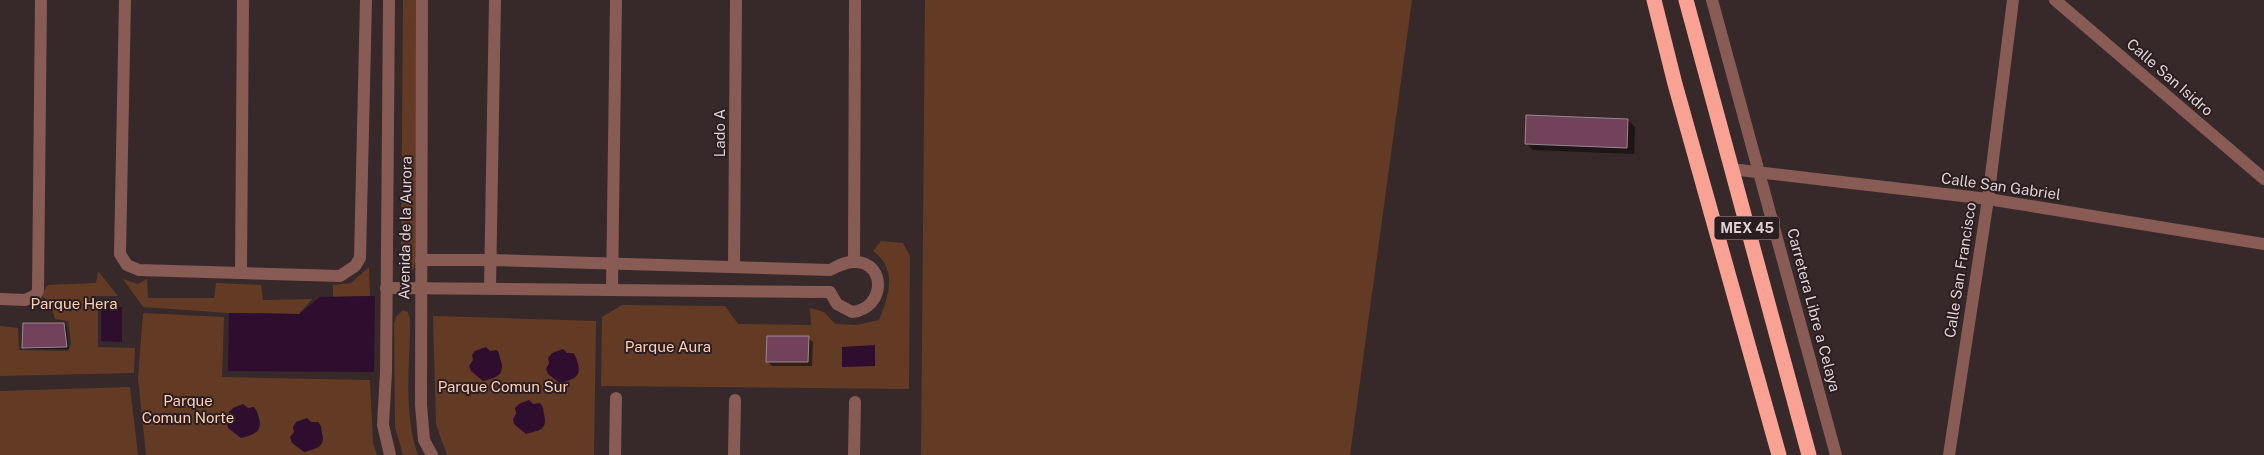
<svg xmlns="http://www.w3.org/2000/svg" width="2264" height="455" font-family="'Public Sans',sans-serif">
  <rect width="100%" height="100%" fill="#37282a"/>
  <!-- green -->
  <g fill="#633b24">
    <path d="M403,0H417L415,263L414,268L409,272L402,268L401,263Z"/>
    <path d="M925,0H1412L1350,455H921Z"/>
    <path d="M881,241L903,243L910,256L909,389L601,386L602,317L622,305L725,306L738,324L811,325L810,308L824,312L835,324L857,325L879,320C889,295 898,269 873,251Z"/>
    <path d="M369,267L370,296L333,297V285L351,283Z"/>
    <path d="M98,271L118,296H92L98,311V347L135,348L134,373L0,376V326L18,328L19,350L68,351L71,344L68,321L55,319L50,303L41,295L48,285L96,283Z"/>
    <path d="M123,279L138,284L147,279L148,298H214L216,283L261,285L263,300L312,299L299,314L229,313L143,307Z"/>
    <path d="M403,310L408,312L410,320C410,365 403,412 418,455H403L395,427L394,324L396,317Z"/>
    <path d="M143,313L224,317L222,377L370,380L373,443L377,455H146L138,379Z"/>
    <path d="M433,316L596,321L594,455H447L436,424Z"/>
    <path d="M130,387L138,455H0V391Z"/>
  </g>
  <!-- water -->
  <g fill="#2f0d2e">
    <path d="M375,296L374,372L228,371L229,313L299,314L320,297Z"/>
    <path d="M101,307H122V342L101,341Z"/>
    <path d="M875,345V366L842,367V347Z"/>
    <path d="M486,347L490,351L497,350C500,354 499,356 501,361C505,376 495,378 483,381L471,371L469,366L473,360L472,355L475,351Z"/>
    <path d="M563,349L567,353H573C577,357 576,358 578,364C582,378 571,380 560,383L548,374L546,369L549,363L548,358L552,353Z"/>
    <path d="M529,400L533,404L540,403C544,408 543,409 544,414C548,431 539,430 526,434L514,424L513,419L516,414L515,408L519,404Z"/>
    <path d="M243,404L248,408L254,407C258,412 257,413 259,418C263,433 252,435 241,438L228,428L227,423L230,418L229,412L233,408Z"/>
    <path d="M307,418L311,422H318C322,426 321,427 322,433C326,447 316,449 304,452L292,443L290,437L294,432L293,427L296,422Z"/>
  </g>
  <!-- shadow -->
  <g fill="#0007">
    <path d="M1628,120L1635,127L1634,154L1533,150L1526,143Z"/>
    <path d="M64,324L66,326L69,349H25L23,347Z"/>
    <path d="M808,338L813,342L812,366H772L767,361Z"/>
  </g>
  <!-- building -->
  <g fill="#72415a" stroke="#998990">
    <path d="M1526,115L1628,119L1627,148L1525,144Z"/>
    <path d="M23,323H64L67,347L22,348Z"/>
    <path d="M767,336H809L808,362H766Z"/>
  </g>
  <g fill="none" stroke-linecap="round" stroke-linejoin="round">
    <!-- minor -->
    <g stroke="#885c54" stroke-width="12">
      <path d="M125,0L120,254L127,265L139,270L241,273L243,0"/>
      <path d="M389,0L386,372L383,425L390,455"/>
      <path d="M422,0L421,405L424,440L432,455"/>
      <path d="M1712,0L1836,455"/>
      <path d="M2055,0L2264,179"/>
      <path d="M1731,169L1988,199L2264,244"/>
      <path d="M854,261L855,0"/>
      <path d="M734,267L736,0"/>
      <path d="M241,273L340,276L355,266L360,258L366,0"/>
      <path d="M386,288L830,292L837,304L852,312C886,308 886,263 856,262C846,261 838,266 830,270L490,260H421"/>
      <path d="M490,288L495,0"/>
      <path d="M612,289L616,0"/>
      <path d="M0,299L25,300L36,295L38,290L41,0"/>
      <path d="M615,455L616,398"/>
      <path d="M734,455L735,400"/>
      <path d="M854,455L855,402"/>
      <path d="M1949,455L1988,199L2013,0"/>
    </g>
    <!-- highway -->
    <g stroke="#f9a193" stroke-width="15">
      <path d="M1654,0L1675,84L1779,455"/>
      <path d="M1686,0L1809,455"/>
    </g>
  </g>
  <g text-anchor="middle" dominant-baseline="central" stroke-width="4" stroke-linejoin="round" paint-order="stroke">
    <!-- shield labels -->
    <rect fill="#2c1e20" stroke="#a89d9f" stroke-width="1" x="1714.5" y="216.5" width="65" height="23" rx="4"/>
    <g font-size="14" font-weight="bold" fill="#ddd3d5">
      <text x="1747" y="228">MEX 45</text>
    </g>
    <!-- street labels -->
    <g font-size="15" fill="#ddd3d5" stroke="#2c1e20">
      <text transform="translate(2170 77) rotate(41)">Calle San Isidro</text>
      <text transform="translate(719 133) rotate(-90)">Lado A</text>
      <text transform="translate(2001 186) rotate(8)">Calle San Gabriel</text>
      <text transform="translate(405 228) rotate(-89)">Avenida de la Aurora</text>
      <text transform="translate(1960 270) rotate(-81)">Calle San Francisco</text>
      <text transform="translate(1814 310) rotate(75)">Carretera Libre a Celaya</text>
    </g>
    <!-- park labels -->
    <g font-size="15" fill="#fdcfb5" stroke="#2c1e20">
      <text x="74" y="303">Parque Hera</text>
      <text x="668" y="346">Parque Aura</text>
      <text x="503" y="386">Parque Comun Sur</text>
      <text x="188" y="400">Parque<tspan x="188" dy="17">Comun Norte</tspan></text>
    </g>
  </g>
</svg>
